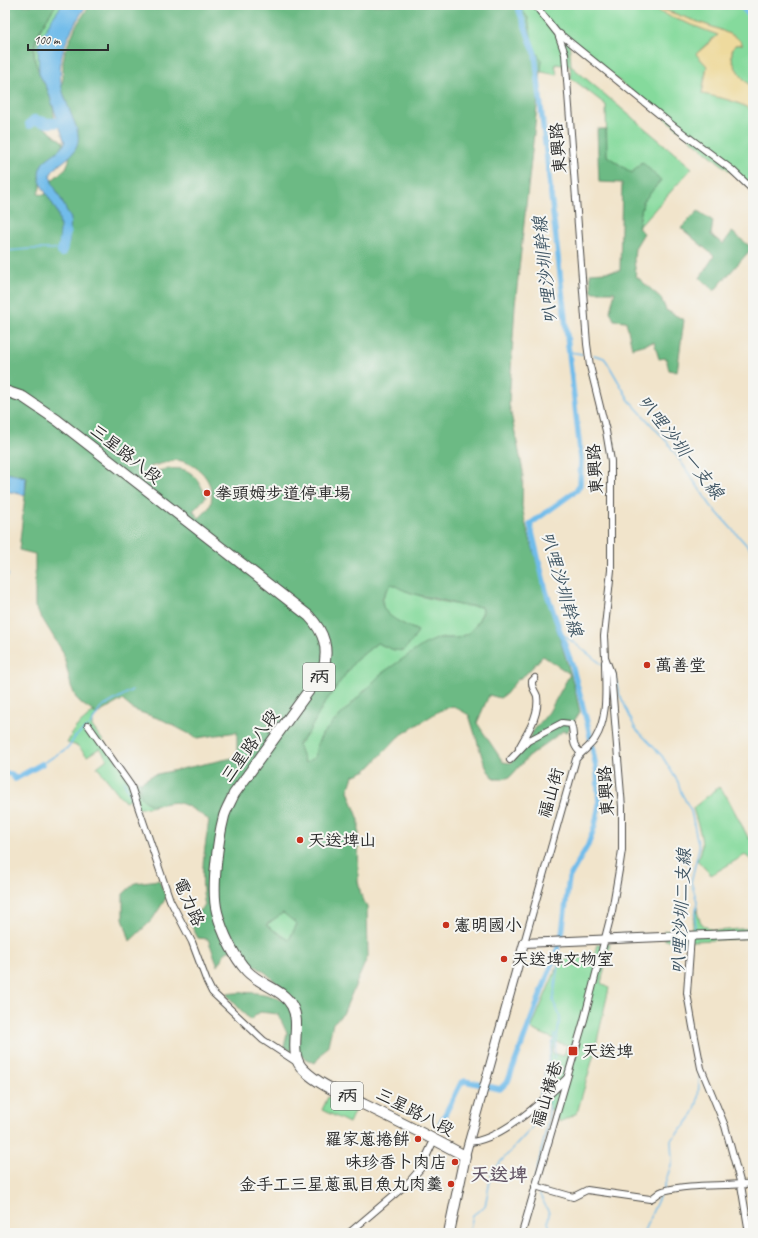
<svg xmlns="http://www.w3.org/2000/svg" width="758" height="1238" font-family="Caveat,'LXGW WenKai TC',sans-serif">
  <rect width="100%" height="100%" fill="#f6f6f2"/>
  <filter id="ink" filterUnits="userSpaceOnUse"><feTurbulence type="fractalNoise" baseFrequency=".025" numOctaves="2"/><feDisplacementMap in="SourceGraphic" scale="8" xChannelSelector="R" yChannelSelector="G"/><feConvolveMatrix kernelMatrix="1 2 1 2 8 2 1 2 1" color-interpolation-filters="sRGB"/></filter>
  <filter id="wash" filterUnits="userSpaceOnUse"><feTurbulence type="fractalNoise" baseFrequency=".012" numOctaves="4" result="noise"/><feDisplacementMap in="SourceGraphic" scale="16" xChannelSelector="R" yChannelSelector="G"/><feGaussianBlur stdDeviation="0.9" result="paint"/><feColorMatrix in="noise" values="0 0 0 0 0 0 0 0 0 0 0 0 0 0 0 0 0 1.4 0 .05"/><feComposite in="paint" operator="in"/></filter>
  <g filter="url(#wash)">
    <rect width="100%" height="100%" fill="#f1e4cb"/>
    <!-- green -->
    <g fill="#85da9c" stroke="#588264" fill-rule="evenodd">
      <path d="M56,5H68L40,75C26,48 41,27 56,5Z"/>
      <path d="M517,5H644L671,17L719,35L711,40L696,54L707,66L702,93C718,97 739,101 753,111V190L569,40L571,66L692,168L638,228L643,202L661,180L641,162L632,173L607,156L606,105L571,78L570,66L555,64L557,75L528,69Z"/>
      <path d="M650,5H753V89C743,79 724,59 735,45L742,44L736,37L718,29Z"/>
      <path d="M392,583C408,595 439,601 459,605C467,607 473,605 481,607L483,611L476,625L468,634L457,638H439L382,673L323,733L317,744L315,757L305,763L298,745L308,733L324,704L355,661L377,643L394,650L418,631C395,620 368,612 392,583Z"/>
      <path d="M93,712L97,714L92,721V726L132,781L141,782L139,789L146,802L155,806L135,809L131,798L125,802L97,767L107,759L100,748L87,756L78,746L67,743L76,727Z"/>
      <path d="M719,787L727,797L749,839L753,837V861L745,855L711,875L697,860C708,845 697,825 693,808Z"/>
      <path d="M697,907C698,941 730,928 753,928V938L694,941L665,940L664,931L691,930Z"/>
      <path d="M283,912L297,924L289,940L266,925Z"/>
      <path d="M597,944H610L601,983L609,988L594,1054L577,1113L560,1122L541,1095L554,1039L531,1029L560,960L594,957ZM556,1042L567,1045L564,1056L552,1053Z"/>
      <path d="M328,1097L355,1110L349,1123L322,1110Z"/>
    </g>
    <!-- forest -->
    <g fill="#6cba84" stroke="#4c7258" fill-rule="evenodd">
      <path d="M5,5H56C48,17 39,29 35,43C30,64 44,78 50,96C54,106 54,117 55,127L36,121L63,142L64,149L42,181L38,194L45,195L50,182L66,168L69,161L71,144L60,93L63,79V62L65,51L76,26L90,5H521L520,7L528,18L533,46L542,61L515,305L509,404L523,471L522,506L525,522L574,686L580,712L567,732L563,731L528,757L510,777L503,779H495L488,771L483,760L469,715L453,706L439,711L398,737L367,770L353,776L348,791L359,820L358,881L361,895L367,907L368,956L343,1014L333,1023L328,1045L315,1063L284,1047L287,1033L278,1014L260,1012L250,1020L226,994C250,991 270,992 290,1004L294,999L266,973L248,961L237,945L224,954L218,966L208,939L198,938L188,919L205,906C199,877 205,848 209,820C202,815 186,804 179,803C166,800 154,811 143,799C138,794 140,788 141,782L153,775L237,757V732L197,738L163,720L134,710L122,700L97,714L82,704L76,698L71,686L63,652L35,607V554L19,550L27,477L5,472ZM175,460C197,461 218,483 210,506C208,510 203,514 199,518L193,511L206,497C194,465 180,465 150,473L149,467ZM392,584C409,595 425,596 445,601C450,602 454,604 459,605C467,607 473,605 481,607L483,612L476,625L468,634L457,638H439L423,645L382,673L323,733L317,745L315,757L305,763L298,744L308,733L324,704L355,661L377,643L394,650L403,651L413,640L418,631C397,621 366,609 392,584ZM543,656L570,674L549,712L534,730L518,756L510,763L503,762L477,723L489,695L500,698L506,694L516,681L526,674ZM283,913L297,924L289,940L266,925Z"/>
      <path d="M597,129H606L607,156L632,173L642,162L661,180L643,202L638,228L644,233L635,248L634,260L636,276L661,298L666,310L684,320L677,372L669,370L666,358L659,359L654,342L632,348L626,321L614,320L610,311L615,292H592L590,273L620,271L622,183L599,182Z"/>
      <path d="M698,211L713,221L711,235L723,244L732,232L752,248L714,291L700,278L714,256L681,228Z"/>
      <path d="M159,880L166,898L152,920L130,941L123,918V894L135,883Z"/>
    </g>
    <!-- sand -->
    <path fill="#eeda9e" stroke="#8c8264" d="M644,5H650L718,29L736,37L743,44L735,45C724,59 743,79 753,89V111C739,101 718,97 702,94L707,66L696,54L718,35L671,17Z"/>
    <!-- water -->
    <g fill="#71bcea" stroke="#4e748a">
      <path d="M62,5H87C70,30 55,56 62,88C64,97 68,105 71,114C75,124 81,135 77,146C72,159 57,163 50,175L52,182L71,219L69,243L59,245C60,235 61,225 58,215C53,199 33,183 41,166C44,158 59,153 65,143L47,88L39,74L38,45L51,20Z"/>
      <path d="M7,473L26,477L25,495L6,491L9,481L6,480Z"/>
    </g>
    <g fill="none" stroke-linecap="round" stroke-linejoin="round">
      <!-- stream -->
      <g stroke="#71bcea" stroke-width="1.5">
        <path d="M5,251L30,249H63"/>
        <path d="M570,352L582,354"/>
        <path d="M594,355L604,358L607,362L629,400L668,443L711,506L753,552"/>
        <path d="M560,632L604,666"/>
        <path d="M614,673L619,693L635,728L662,756L678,782L681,792L691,811L699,848L691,882L697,901L694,932"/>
        <path d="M90,725L101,708L132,690"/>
        <path d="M42,764L69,747L75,737L87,727"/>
        <path d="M124,781L136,809"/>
        <path d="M554,1058L560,1016L553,1001L559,957L557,948"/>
        <path d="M539,1099L555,1034"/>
        <path d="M534,1183L548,1122L550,1100"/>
        <path d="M537,1189L549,1213L548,1222L551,1233"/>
        <path d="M663,1190L672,1162L671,1140C683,1127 696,1116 698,1098C699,1091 698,1084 700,1076"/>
        <path d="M469,1233L473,1215L485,1206L492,1171L531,1129L536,1111"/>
        <path d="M566,1233H569"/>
        <path d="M643,1233L660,1195"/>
      </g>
      <!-- canal -->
      <g stroke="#71bcea" stroke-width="5.5">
        <path d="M5,576L6,575"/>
        <path d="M5,773L11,774L15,779L42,764"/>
        <path d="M439,1126L461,1083L465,1081L500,1089L508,1081L555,956L562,934L569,878L588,845L595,825L599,805L597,772L588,726L572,665L546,591L530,524L577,490L580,485L581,459L535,54L517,5"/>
      </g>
      <!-- river -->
      <g stroke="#71bcea" stroke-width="10">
        <path d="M743,5L753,16"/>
        <path d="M30,124L34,120L49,123L63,122"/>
        <path d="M62,252L66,231"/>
      </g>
    </g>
  </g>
  <g filter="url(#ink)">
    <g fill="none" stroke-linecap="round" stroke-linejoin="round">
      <defs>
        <g id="minor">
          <path d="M560,34L676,128L732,170L753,190"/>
          <path d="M88,725L131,786L170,900L192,942L207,982L212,992L263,1040L298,1063"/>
          <path d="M519,748C527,733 540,715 537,696C535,690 531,688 532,681L535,678"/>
          <path d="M510,760L528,741L562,723L571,724C575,735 570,744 581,753"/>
          <path d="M691,936L687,993L693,1027L701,1068L725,1126L741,1185L749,1233"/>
          <path d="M524,943L576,759C582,751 590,747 595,739C609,717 605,686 605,662"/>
          <path d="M468,1142C499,1142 544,1100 566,1079"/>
          <path d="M535,1186L573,1197L587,1190L650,1199C656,1197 658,1192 663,1191C693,1183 723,1187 753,1183"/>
          <path d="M349,1233L408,1183L421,1168L434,1140"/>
          <path d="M522,1233L584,1020L612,911L619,870L622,850V807L611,673L605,657L604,636L611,570V461L606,431L590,366L587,344L565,54L558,34L535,5"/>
        </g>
        <path id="tertiary" d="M465,1156L524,943L753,933"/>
        <path id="primary" d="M5,391L23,397L57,420L309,616C325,633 329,649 323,671L234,794C231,801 226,809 224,816C218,839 211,890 217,912C222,932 234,957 247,971C260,985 283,989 292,1006C303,1026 286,1054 304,1070C320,1086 345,1095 365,1105C398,1121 432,1138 465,1156L449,1233"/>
      </defs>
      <!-- minor casing -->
      <use href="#minor" stroke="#494743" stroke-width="8"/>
      <!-- tertiary casing -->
      <use href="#tertiary" stroke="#494743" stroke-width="10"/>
      <!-- primary casing -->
      <use href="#primary" stroke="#494743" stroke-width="12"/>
      <!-- minor -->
      <use href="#minor" stroke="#fff" stroke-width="6"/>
      <!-- tertiary -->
      <use href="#tertiary" stroke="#fff" stroke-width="8"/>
      <!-- primary -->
      <use href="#primary" stroke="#fff" stroke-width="10"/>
    </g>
  </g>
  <!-- markers -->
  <g fill="#c8321e" stroke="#f6f6f2" stroke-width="1.5">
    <circle cx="207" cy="493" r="4"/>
    <circle cx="647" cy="665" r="4"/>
    <circle cx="300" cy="840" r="4"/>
    <circle cx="446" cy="925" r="4"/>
    <circle cx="504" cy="959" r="4"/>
    <rect x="568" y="1046" width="10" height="10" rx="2"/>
    <circle cx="418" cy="1139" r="4"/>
    <circle cx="455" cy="1162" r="4"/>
    <circle cx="451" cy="1184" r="4"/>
  </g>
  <g text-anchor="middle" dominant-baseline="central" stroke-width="4" stroke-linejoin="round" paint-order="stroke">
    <!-- shield labels -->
    <g fill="#f6f6f2" stroke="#686867" stroke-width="1">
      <rect x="303" y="663" width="32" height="28" rx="3"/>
      <rect x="331" y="1082" width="32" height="28" rx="3"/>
    </g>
    <g font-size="16" font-weight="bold" fill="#2b2b2b">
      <text x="319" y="677">7丙</text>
      <text x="347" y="1096">7丙</text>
    </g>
    <!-- street labels -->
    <g font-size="17" fill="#2b2b2b" stroke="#f6f6f2">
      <text transform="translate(558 148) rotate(-95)">東興路</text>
      <text transform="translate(126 454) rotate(38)">三星路八段</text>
      <text transform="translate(595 469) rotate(-94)">東興路</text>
      <text transform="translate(250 746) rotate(-54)">三星路八段</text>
      <text transform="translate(606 791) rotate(-94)">東興路</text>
      <text transform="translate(551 793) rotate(-74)">福山街</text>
      <text transform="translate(189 902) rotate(66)">電力路</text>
      <text transform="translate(547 1094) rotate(-73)">福山橫巷</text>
      <text transform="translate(415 1112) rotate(27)">三星路八段</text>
    </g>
    <!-- poi labels -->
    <g font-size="17" fill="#2b2b2b" stroke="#f6f6f2" text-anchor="start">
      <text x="215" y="493">拳頭姆步道停車場</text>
      <text x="655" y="665">萬善堂</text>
      <text x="308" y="840">天送埤山</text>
      <text x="454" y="925">憲明國小</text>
      <text x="512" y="959">天送埤文物室</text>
      <text x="582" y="1051">天送埤</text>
      <text x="410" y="1139" text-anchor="end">羅家蔥捲餅</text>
      <text x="447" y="1162" text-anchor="end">味珍香卜肉店</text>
      <text x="443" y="1184" text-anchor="end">金手工三星蔥虱目魚丸肉羹</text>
    </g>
    <!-- water labels -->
    <g font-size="18" font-style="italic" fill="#405664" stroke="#f6f6f2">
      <text transform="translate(545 270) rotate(-96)">叭哩沙圳幹線</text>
      <text transform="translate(681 447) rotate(52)">叭哩沙圳一支線</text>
      <text transform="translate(562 584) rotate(74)">叭哩沙圳幹線</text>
      <text transform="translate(681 911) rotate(-87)">叭哩沙圳二支線</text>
    </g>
    <!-- quarter labels -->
    <g font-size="19" font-weight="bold" fill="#635565" stroke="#f6f6f2">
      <text x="499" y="1175">天送埤</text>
    </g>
  </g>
  <!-- margin -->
  <rect width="758" height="1238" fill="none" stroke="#f6f6f2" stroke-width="20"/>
  <!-- scale -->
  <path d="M28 44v6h80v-6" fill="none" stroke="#2b2b2b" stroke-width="2"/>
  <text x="34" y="44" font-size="12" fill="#2b2b2b" stroke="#f6f6f2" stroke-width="3" paint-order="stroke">100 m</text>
</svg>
